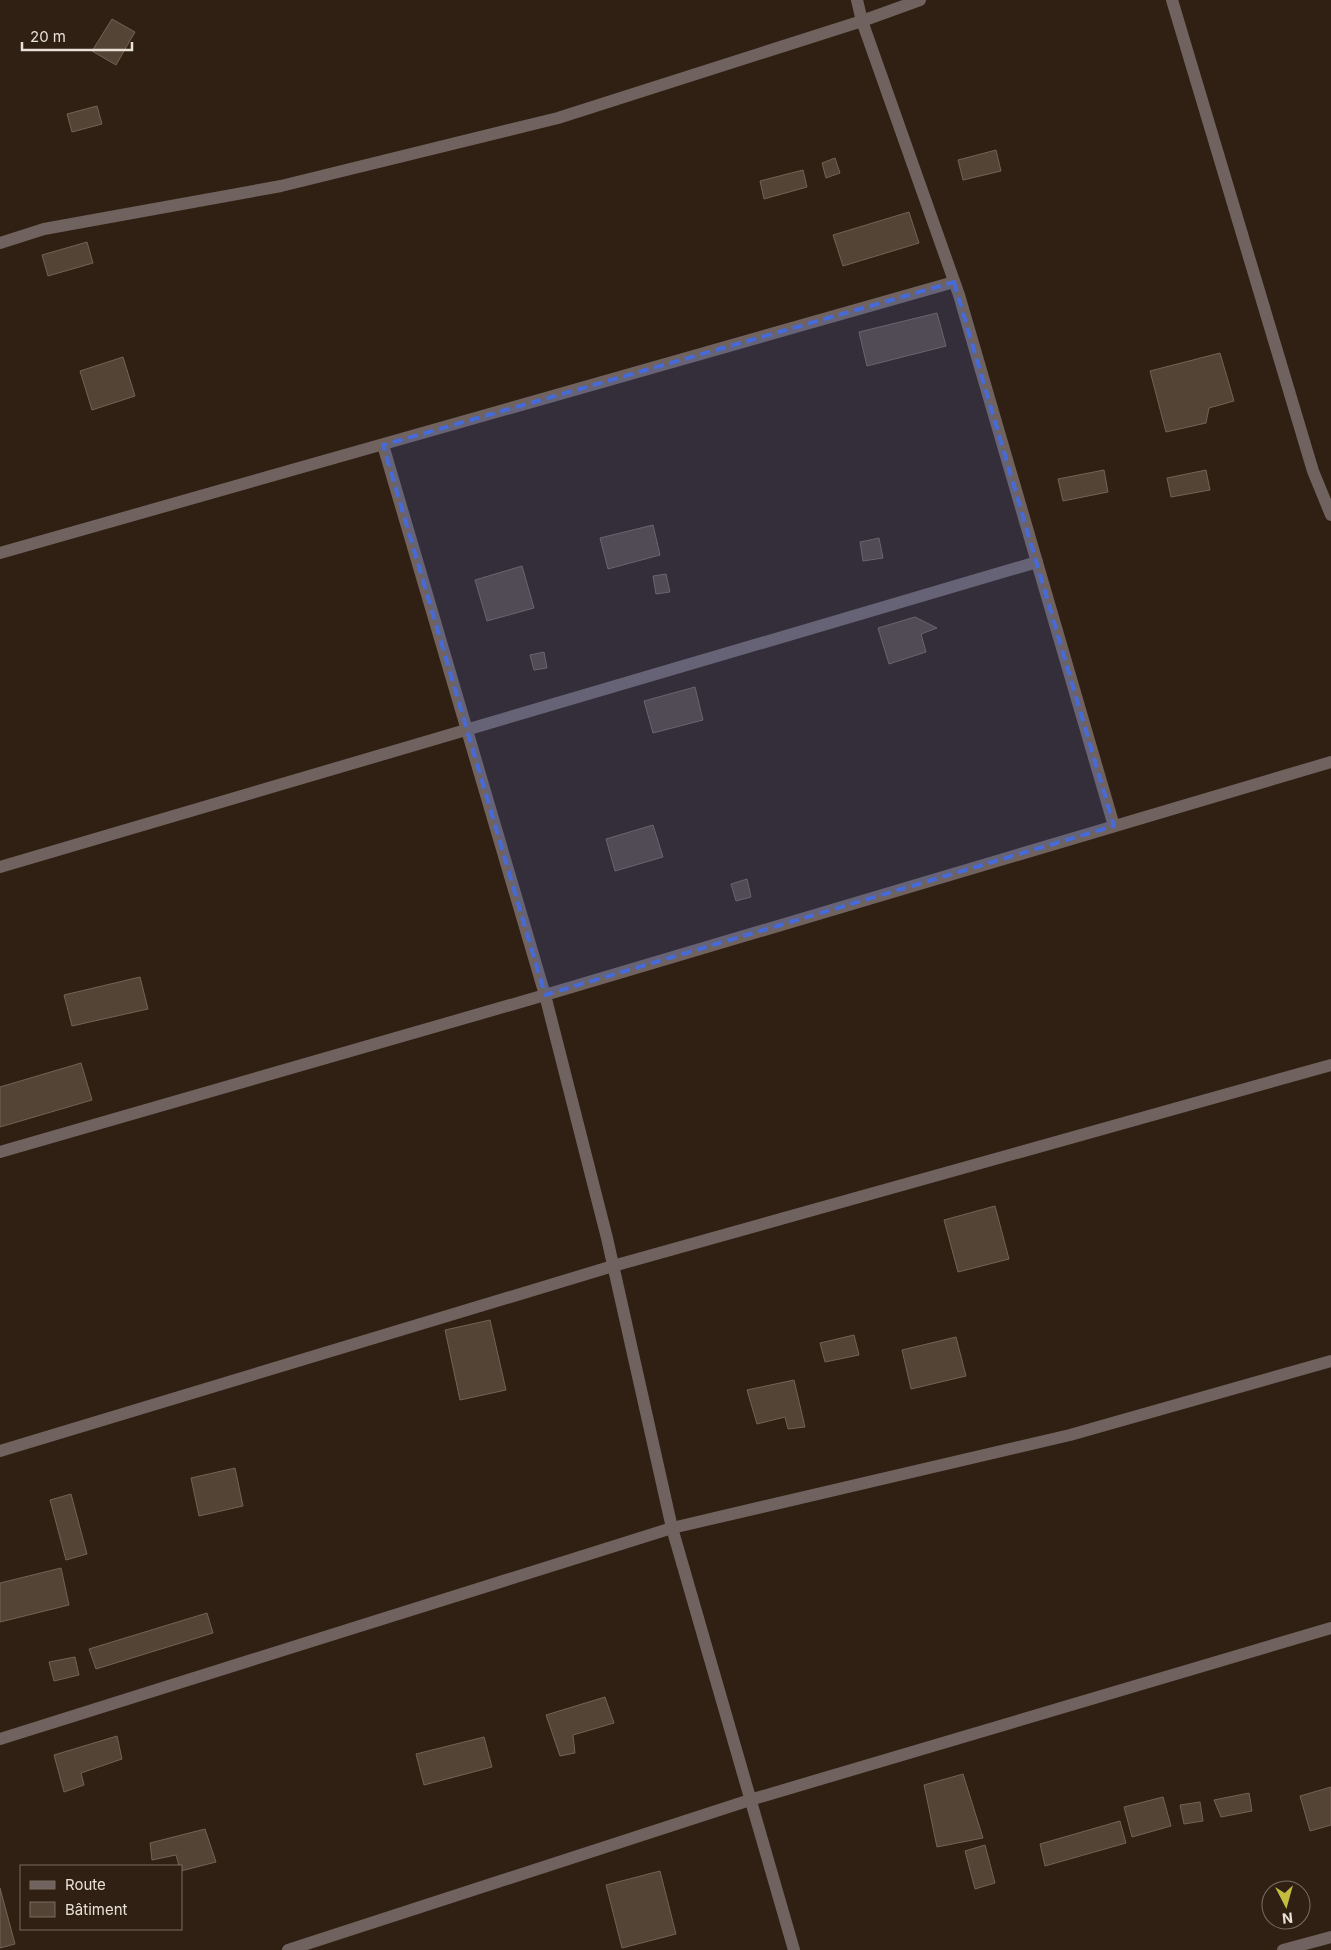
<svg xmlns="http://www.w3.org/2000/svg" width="1331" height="1950" font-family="Inter,sans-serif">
  <rect width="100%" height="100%" fill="#2f2013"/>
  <!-- building -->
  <g fill="#544436" stroke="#746354">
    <path d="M112,19L135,32L116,65L92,51Z"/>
    <path d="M97,106L102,124L72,132L67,114Z"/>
    <path d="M996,150L1001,171L963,180L958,160Z"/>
    <path d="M835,158L840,173L826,178L822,163Z"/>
    <path d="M803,170L807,187L764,199L760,181Z"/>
    <path d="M909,212L919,243L843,266L833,235Z"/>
    <path d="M87,242L93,263L48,276L42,255Z"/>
    <path d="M937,313L946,346L867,366L859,332Z"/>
    <path d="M1220,353L1234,401L1209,408L1206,423L1166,432L1150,371Z"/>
    <path d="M123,357L135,396L92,410L80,371Z"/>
    <path d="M1104,470L1108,492L1063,501L1058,479Z"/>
    <path d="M1206,470L1210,490L1171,497L1167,478Z"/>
    <path d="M653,525L660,555L608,569L600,538Z"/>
    <path d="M879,538L883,558L863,561L860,542Z"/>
    <path d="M522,566L534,608L487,621L475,580Z"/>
    <path d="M666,574L670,592L656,594L653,576Z"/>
    <path d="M915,617L937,628L921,634L926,652L889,664L878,628Z"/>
    <path d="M544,652L547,668L534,670L530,655Z"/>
    <path d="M695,687L703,720L653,733L644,701Z"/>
    <path d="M653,825L663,857L615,871L606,839Z"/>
    <path d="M747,879L751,897L736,901L731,884Z"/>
    <path d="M140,977L148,1009L72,1026L64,995Z"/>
    <path d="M81,1063L92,1100L0,1127V1087Z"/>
    <path d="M995,1206L1009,1259L958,1272L944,1220Z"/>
    <path d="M490,1320L506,1390L460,1400L445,1330Z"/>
    <path d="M854,1335L859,1355L825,1362L820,1343Z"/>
    <path d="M956,1337L966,1376L911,1389L902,1350Z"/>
    <path d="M794,1380L805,1427L788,1429L785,1417L757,1424L747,1390Z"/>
    <path d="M235,1468L243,1506L199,1516L191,1478Z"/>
    <path d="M71,1494L87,1554L66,1560L50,1500Z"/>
    <path d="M61,1568L69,1605L0,1622V1583Z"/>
    <path d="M207,1613L213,1633L96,1669L89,1649Z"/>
    <path d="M75,1657L79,1675L54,1681L49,1662Z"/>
    <path d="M605,1697L614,1723L573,1735L575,1753L560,1756L546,1715Z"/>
    <path d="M117,1736L122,1759L81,1773L84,1785L64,1792L54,1755Z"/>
    <path d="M484,1737L492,1767L424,1785L416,1754Z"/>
    <path d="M963,1774L983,1838L937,1847L924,1785Z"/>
    <path d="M1331,1787V1825L1310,1831L1300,1796Z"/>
    <path d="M1249,1793L1252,1811L1221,1817L1214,1800Z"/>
    <path d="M1163,1797L1171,1826L1132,1837L1124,1807Z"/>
    <path d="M1200,1802L1203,1821L1184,1824L1180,1805Z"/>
    <path d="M1120,1821L1126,1843L1045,1866L1040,1844Z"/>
    <path d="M205,1829L216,1862L181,1871V1866H179L176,1855L152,1860L150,1843Z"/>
    <path d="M985,1845L995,1883L975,1889L965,1851Z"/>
    <path d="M660,1871L676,1934L622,1948L606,1885Z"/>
    <path d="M0,1888L15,1944L0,1948Z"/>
  </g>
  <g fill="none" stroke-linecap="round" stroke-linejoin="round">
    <!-- street -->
    <g stroke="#70625e" stroke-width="12">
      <path d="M857,0L862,21L959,295L1114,826"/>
      <path d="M1172,0L1313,471L1331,515"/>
      <path d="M0,243L44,229L281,186L558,118L862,21L920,0"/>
      <path d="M383,445L545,995L607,1238L672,1528L794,1950"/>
      <path d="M0,553L954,282"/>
      <path d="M0,867L1037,562"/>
      <path d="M0,1152L545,995L1331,762"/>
      <path d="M0,1451L613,1266L1331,1065"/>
      <path d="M0,1739L672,1528L1070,1435L1331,1361"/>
      <path d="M288,1950L750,1800L1331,1628"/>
      <path d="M1283,1950L1331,1937"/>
    </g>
  </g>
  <!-- marked area -->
  <path fill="#466bd8" fill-opacity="0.2" stroke="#466bd8" stroke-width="4" stroke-dasharray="10 6" stroke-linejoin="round" d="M954,282L1114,826L545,995L383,445Z"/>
  <!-- legend -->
  <rect x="20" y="1865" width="162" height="65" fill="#2f2013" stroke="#796d61"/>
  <rect x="30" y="1881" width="25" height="8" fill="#70625e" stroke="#796d61"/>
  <text x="65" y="1890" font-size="15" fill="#e9e0d7">Route</text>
  <rect x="30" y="1902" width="25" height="15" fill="#544436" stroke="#796d61"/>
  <text x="65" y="1915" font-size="15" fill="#e9e0d7">Bâtiment</text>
  <!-- north arrow -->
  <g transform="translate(1286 1905) rotate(174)"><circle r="24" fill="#2f2013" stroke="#796d61"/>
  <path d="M0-4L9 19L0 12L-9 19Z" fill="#c4bc3e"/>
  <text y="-8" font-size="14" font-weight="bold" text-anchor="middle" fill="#e9e0d7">N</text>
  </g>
  <!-- scale -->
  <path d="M22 42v8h110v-8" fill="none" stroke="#e9e0d7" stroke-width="2.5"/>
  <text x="30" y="42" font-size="15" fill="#e9e0d7" stroke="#2f2013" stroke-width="4" paint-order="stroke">20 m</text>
</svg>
